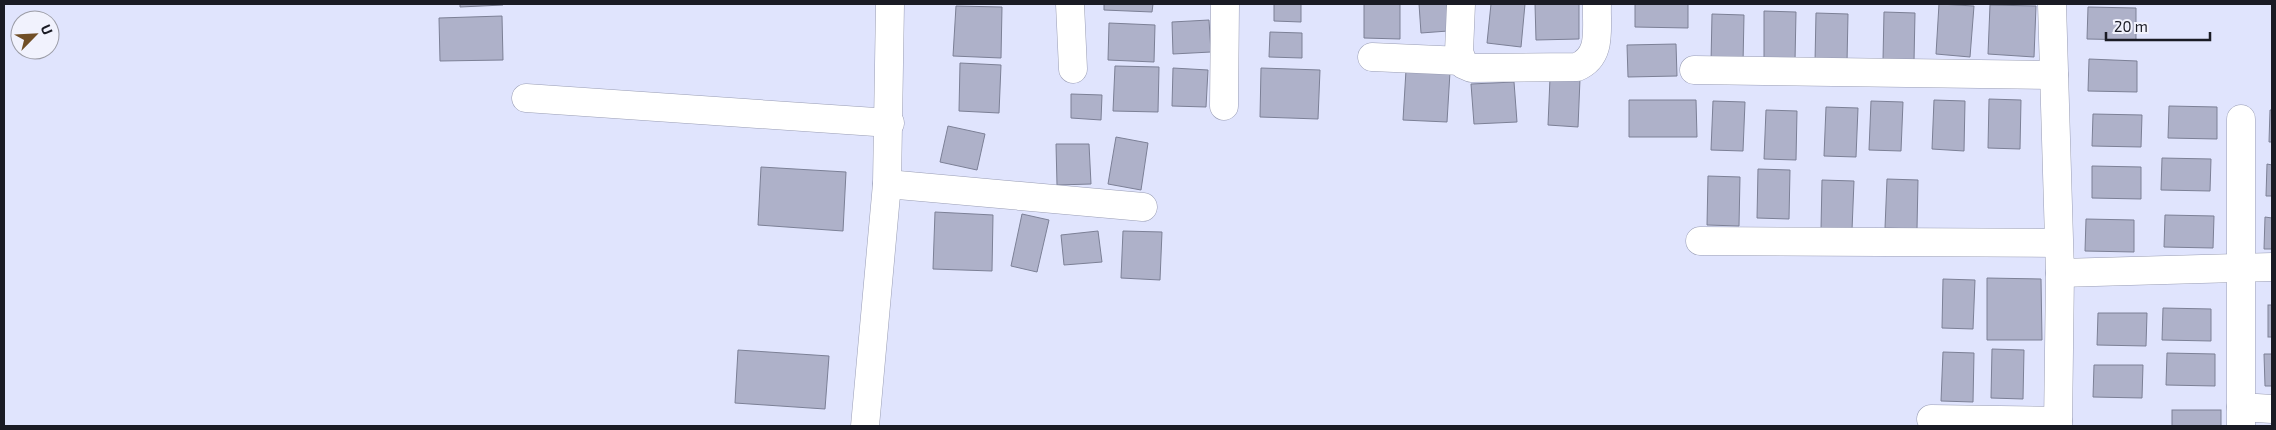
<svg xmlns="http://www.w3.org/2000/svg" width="2276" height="430" font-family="'Exo 2',sans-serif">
  <rect width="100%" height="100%" fill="#e0e4fd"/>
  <!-- building -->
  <g fill="#aeb1c9" stroke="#7c8096">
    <path d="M460,4H502L503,5L460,7Z"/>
    <path d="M1104,4H1153L1152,12L1104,10Z"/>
    <path d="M1274,4H1301V22L1274,21Z"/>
    <path d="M1364,4H1400V39L1364,38Z"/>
    <path d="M1419,4H1447L1448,31L1421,33Z"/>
    <path d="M1491,4H1525L1521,47L1487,43Z"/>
    <path d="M1535,4H1579V39L1536,40Z"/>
    <path d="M1635,4H1688V28L1635,27Z"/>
    <path d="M1939,4L1974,6L1970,57L1936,54Z"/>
    <path d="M1990,5L2036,6L2034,57L1988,54Z"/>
    <path d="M956,6L1002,7L1001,58L953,56Z"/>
    <path d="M2088,7L2136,8V40L2087,39Z"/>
    <path d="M1764,11L1796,12L1795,61L1764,60Z"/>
    <path d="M1884,12L1915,13L1914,61L1883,60Z"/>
    <path d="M1816,13L1848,14L1847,63L1815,62Z"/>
    <path d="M1712,14L1744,15L1743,64L1711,63Z"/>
    <path d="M502,16L503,60L440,61L439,18Z"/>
    <path d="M1209,20L1211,52L1173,54L1172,22Z"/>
    <path d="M1109,23L1155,25L1154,62L1108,60Z"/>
    <path d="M1270,32L1302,33V58L1269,57Z"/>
    <path d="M1676,44L1677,76L1628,77L1627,45Z"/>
    <path d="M2089,59L2137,61V92L2088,91Z"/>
    <path d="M960,63L1001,65L999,113L959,111Z"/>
    <path d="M1115,66L1159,67L1158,112L1113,111Z"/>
    <path d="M1173,68L1208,70L1206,107L1172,106Z"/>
    <path d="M1261,68L1320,70L1318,119L1260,117Z"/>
    <path d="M1406,70L1450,72L1447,122L1403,120Z"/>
    <path d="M1550,78L1580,79L1578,127L1548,125Z"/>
    <path d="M1514,82L1517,122L1474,124L1471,84Z"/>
    <path d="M1071,94L1102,95L1101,120L1071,118Z"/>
    <path d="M1989,99L2021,100L2020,149L1988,148Z"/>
    <path d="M1629,100H1696L1697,137H1629Z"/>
    <path d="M1934,100L1965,101L1964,151L1932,149Z"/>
    <path d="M1713,101L1745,102L1743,151L1711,150Z"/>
    <path d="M1871,101L1903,102L1901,151L1869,150Z"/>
    <path d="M2169,106L2217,107V139L2168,138Z"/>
    <path d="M1826,107L1858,108L1856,157L1824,156Z"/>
    <path d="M1766,110L1797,111L1796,160L1764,159Z"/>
    <path d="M2270,110H2272V142H2269Z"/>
    <path d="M2093,114L2142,115L2141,147L2092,146Z"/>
    <path d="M948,126L985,134L977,170L940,162Z"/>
    <path d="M1116,137L1148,143L1141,190L1108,184Z"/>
    <path d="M1056,144H1089L1091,184L1057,185Z"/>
    <path d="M2162,158L2211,159L2210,191L2161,190Z"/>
    <path d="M2267,164L2272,165V196H2266Z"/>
    <path d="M2092,166L2141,167V199L2092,198Z"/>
    <path d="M761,167L846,172L843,231L758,225Z"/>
    <path d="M1758,169L1790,170L1789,219L1757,218Z"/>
    <path d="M1708,176L1740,177L1739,226L1707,225Z"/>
    <path d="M1887,179L1918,180L1917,229L1885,228Z"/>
    <path d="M1822,180L1854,181L1852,230L1821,229Z"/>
    <path d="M935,212L993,215L992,271L933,269Z"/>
    <path d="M1022,214L1049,220L1037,272L1011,266Z"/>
    <path d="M2165,215L2214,216L2213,248L2164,247Z"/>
    <path d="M2265,217L2272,218V249H2264Z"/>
    <path d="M2086,219L2134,220V252L2085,251Z"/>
    <path d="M1098,231L1102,262L1064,265L1061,235Z"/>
    <path d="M1123,231L1162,232L1160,280L1121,278Z"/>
    <path d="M1987,278L2041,279L2042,340H1987Z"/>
    <path d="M1943,279L1975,280L1973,329L1942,328Z"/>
    <rect x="2268" y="305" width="4" height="32"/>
    <path d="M2163,308L2211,309V341L2162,340Z"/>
    <path d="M2098,313H2147L2146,346L2097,345Z"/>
    <path d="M1992,349L2024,350L2023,399L1991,398Z"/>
    <path d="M738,350L829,356L825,409L735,403Z"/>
    <path d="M1943,352L1974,353L1973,402L1941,401Z"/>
    <path d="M2167,353L2215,354V386L2166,385Z"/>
    <path d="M2264,354H2272V386H2265Z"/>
    <path d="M2094,365H2143L2142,398L2093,397Z"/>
    <rect x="2172" y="410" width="49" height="16"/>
  </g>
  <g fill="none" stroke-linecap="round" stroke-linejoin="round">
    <defs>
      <g id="minor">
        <path d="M1070,4L1073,69"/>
        <path d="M1461,4L1459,52L1464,65L1471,68L1577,67C1603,56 1596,28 1597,4"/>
        <path d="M2052,4L2060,273L2058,426"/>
        <path d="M1372,57L1462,61"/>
        <path d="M1694,70L2054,75"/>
        <path d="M526,98L890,123"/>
        <path d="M1224,106L1225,4"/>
        <path d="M887,184L1143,207"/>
        <path d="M1700,241L2058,243"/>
        <path d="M2060,273L2272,267"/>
        <path d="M2241,407L2272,409"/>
        <path d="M1931,419L2058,421"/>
        <path d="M865,426L887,184L890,4"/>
        <path d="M2241,426V119"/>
      </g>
    </defs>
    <!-- minor casing -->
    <use href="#minor" stroke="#999db4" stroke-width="29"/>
    <!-- minor -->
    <use href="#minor" stroke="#fff" stroke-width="28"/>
  </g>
  <!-- border -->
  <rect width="2276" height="430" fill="none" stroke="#1a1b24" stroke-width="10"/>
  <!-- north arrow -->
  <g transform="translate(35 35) rotate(66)"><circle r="24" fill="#f1f2fd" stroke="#9b9ca6"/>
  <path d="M0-4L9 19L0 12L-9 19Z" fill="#704e26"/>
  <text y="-8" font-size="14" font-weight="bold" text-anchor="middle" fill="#1a1b24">U</text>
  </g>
  <!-- scale -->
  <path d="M2106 32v8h104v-8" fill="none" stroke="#1a1b24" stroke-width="2.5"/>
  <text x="2114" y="32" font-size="15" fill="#1a1b24" stroke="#f1f2fd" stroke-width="4" paint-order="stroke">20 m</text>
</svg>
